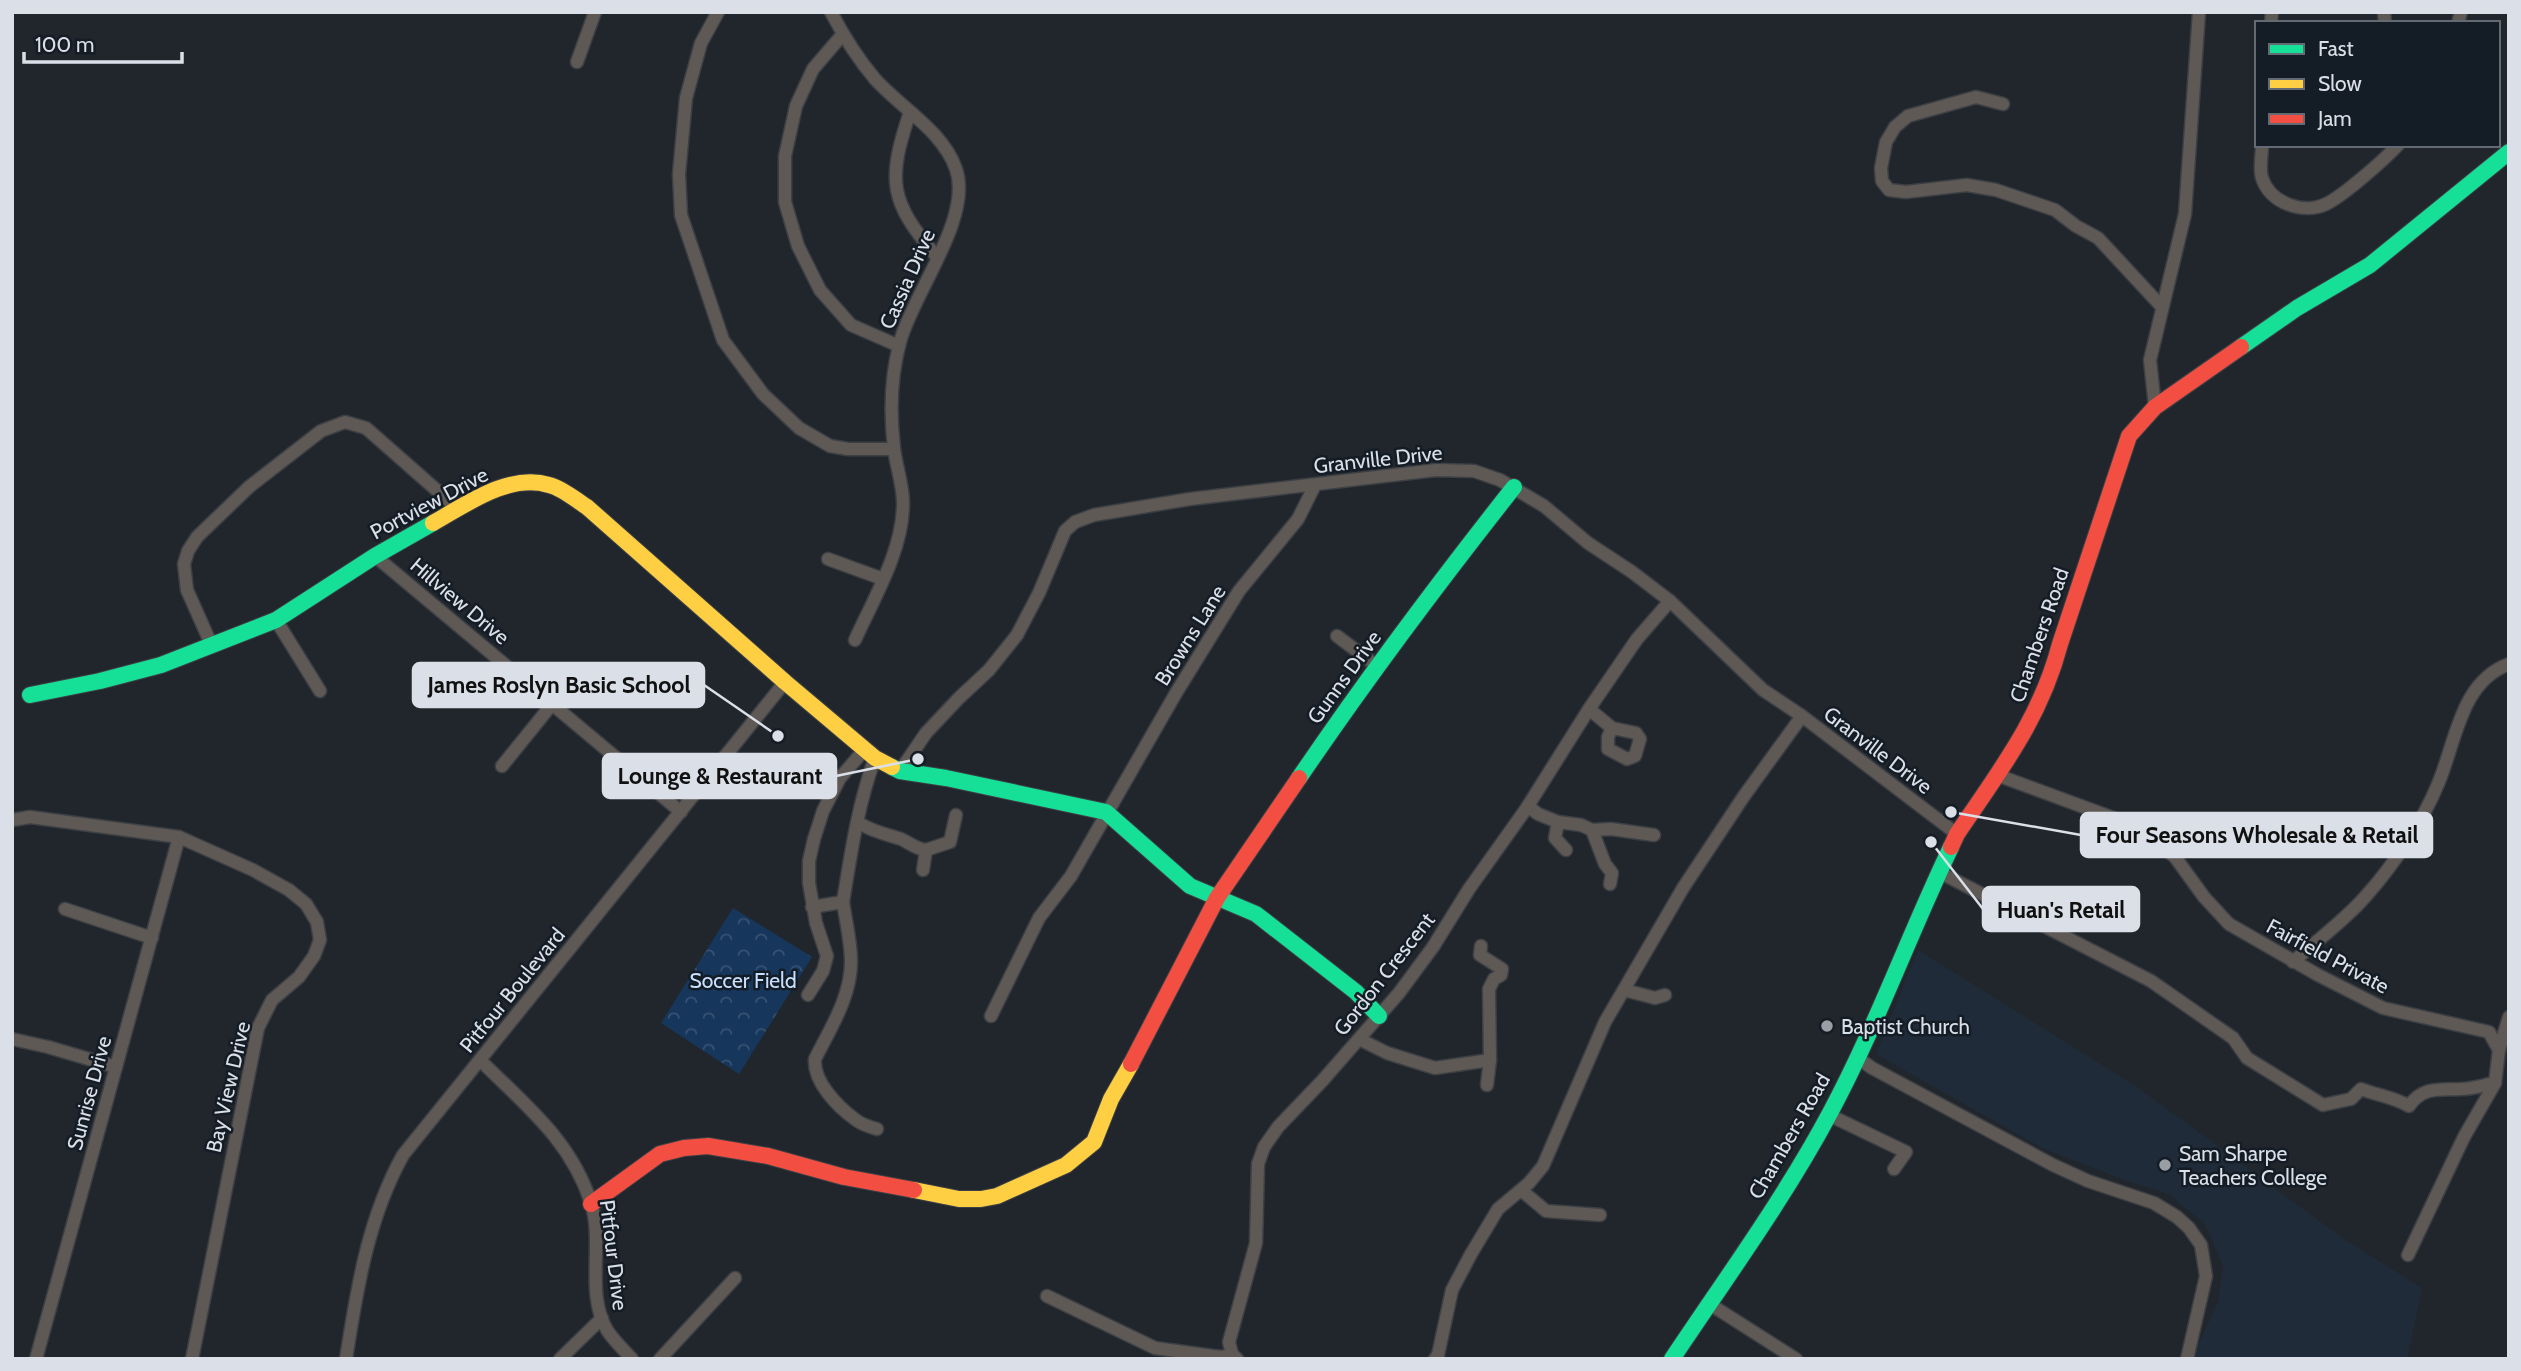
<svg xmlns="http://www.w3.org/2000/svg" width="2521" height="1371" font-family="Cabin,sans-serif">
  <defs>
    <pattern id="park-crowns" width="20" height="18" patternUnits="userSpaceOnUse" patternTransform="scale(1.75)"><rect width="20" height="18" fill="#16365c"/><path d="M2 6a3 3 0 1 1 6 0M12 15a3 3 0 1 1 6 0" fill="none" stroke="#375373"/></pattern>
  </defs>
  <rect width="100%" height="100%" fill="#21262c"/>
  <!-- built -->
  <path fill="#202b39" d="M1918,950L2137,1087L2344,1239L2422,1288L2407,1359H2191L2218,1302L2223,1266L2205,1224L2169,1194L2130,1182L2042,1148L1876,1054Z"/>
  <!-- park -->
  <path fill="url(#park-crowns)" d="M733,908L812,957L739,1074L661,1023Z"/>
  <g fill="none" stroke-linecap="round" stroke-linejoin="round">
    <defs>
      <g id="street">
        <path d="M718,12L701,43L686,98L679,174L681,215L723,340L763,394L799,428L830,446L848,449H894"/>
        <path d="M831,12C843,35 858,59 875,79C901,108 943,131 956,169C973,218 913,293 900,342C891,375 890,414 894,448C896,467 904,487 903,506C902,552 874,598 855,640"/>
        <path d="M2384,12L2385,23"/>
        <path d="M2271,23L2272,12"/>
        <path d="M2458,23L2461,12"/>
        <path d="M843,34L813,69L796,106L785,156V202L798,246L820,290L851,325L899,346"/>
        <path d="M577,62L595,12"/>
        <path d="M2003,104L1976,97L1908,116L1895,127L1886,142L1881,168L1882,181L1889,190L1906,192L1967,185L1996,190L2055,210L2076,226L2098,238L2162,307"/>
        <path d="M910,112C887,181 889,201 937,257"/>
        <path d="M2262,145C2262,155 2259,169 2262,178C2270,203 2303,215 2326,204C2343,196 2384,160 2398,145"/>
        <path d="M2155,407L2150,360L2185,214L2199,12"/>
        <path d="M375,556L681,812"/>
        <path d="M828,559L883,579"/>
        <path d="M276,620L320,691"/>
        <path d="M1337,636L1377,666"/>
        <path d="M212,646L187,590L184,564L188,551L197,537L249,487L321,431L345,422L366,428L458,509"/>
        <path d="M1589,709L1612,728L1608,737V749L1627,759L1635,756L1640,739L1636,733L1612,728"/>
        <path d="M502,766L553,703"/>
        <path d="M900,771L926,733L959,698L989,670L1017,635L1039,593L1065,531L1075,522L1094,515L1190,499L1436,470L1474,471L1500,480L1544,506L1588,543L1632,572L1670,601L1763,690L1802,716L1957,834"/>
        <path d="M1997,775L2138,827L2175,857L2204,897L2229,924L2318,975L2383,1008L2489,1032L2499,1050L2495,1083L2464,1137L2408,1255"/>
        <path d="M1528,806L1538,814L1558,822L1555,838L1566,850"/>
        <path d="M12,820L30,817L179,837L253,870L289,890L306,904L317,922L320,940L314,956L299,977L272,1000L258,1028L192,1359"/>
        <path d="M1558,822L1581,825L1592,830L1605,864L1612,873L1610,884"/>
        <path d="M859,823C873,832 886,834 901,839C910,843 916,849 926,850L923,870"/>
        <path d="M1592,830L1611,829L1654,835"/>
        <path d="M926,850L950,842L956,815"/>
        <path d="M1939,872L2151,981L2233,1038L2247,1058L2323,1105L2351,1099L2361,1089C2379,1096 2391,1096 2409,1106C2423,1086 2439,1090 2461,1089C2472,1089 2484,1085 2495,1083"/>
        <path d="M843,902C851,853 858,804 875,758"/>
        <path d="M812,907L843,902C846,922 851,942 851,962C851,997 830,1029 815,1059C813,1082 838,1107 856,1120C861,1124 870,1127 877,1129"/>
        <path d="M65,909L152,938"/>
        <path d="M2293,962C2316,941 2344,921 2365,897C2393,866 2422,823 2438,784C2456,742 2460,682 2509,664"/>
        <path d="M1624,990L1655,998L1665,995"/>
        <path d="M808,995L823,971L827,956L816,923L809,883V861L814,839L823,811L840,778L865,749"/>
        <path d="M991,1016L1039,918L1071,876L1176,693L1239,591L1298,519L1315,485"/>
        <path d="M12,1039L48,1047L116,1067"/>
        <path d="M1359,1039L1387,1053L1435,1068L1490,1060L1489,989L1494,979L1501,975L1502,969L1480,955L1481,946"/>
        <path d="M2499,1050L2509,1017"/>
        <path d="M1858,1058L1872,1068L2053,1165L2088,1181L2154,1203L2177,1217L2189,1228L2201,1245L2206,1276L2187,1359"/>
        <path d="M480,1060C525,1105 571,1140 591,1203C604,1243 585,1293 607,1330C614,1341 624,1350 632,1359"/>
        <path d="M1487,1085L1490,1060"/>
        <path d="M1829,1115L1906,1152L1894,1169"/>
        <path d="M1521,1190L1546,1211L1600,1215"/>
        <path d="M1047,1296L1155,1348L1213,1356L1223,1357L1232,1354"/>
        <path d="M1708,1303L1796,1359"/>
        <path d="M36,1359L179,837"/>
        <path d="M346,1359C357,1288 368,1218 403,1155L785,682"/>
        <path d="M560,1359L602,1318"/>
        <path d="M660,1359L735,1278"/>
        <path d="M1237,1359L1232,1354L1229,1342L1256,1243L1258,1164L1264,1147L1278,1127L1323,1080L1399,993L1433,947L1469,889L1526,809L1589,709L1637,639L1670,601"/>
        <path d="M1435,1359L1438,1355L1452,1290L1471,1254L1498,1209L1529,1183L1543,1166L1605,1022L1683,888L1744,796L1802,716"/>
      </g>
      <g id="fast">
        <path d="M2241,347L2297,308L2370,265L2509,152"/>
        <path d="M30,695L100,681L161,665L276,620L375,556L433,523"/>
        <path d="M892,767L900,771L946,778L1106,812L1190,886L1256,914L1356,992L1379,1016"/>
        <path d="M1299,778C1367,678 1439,582 1514,487"/>
        <path d="M1672,1359C1726,1278 1784,1199 1830,1113C1876,1027 1909,935 1951,847"/>
      </g>
      <g id="slow">
        <path d="M433,523C467,504 509,473 549,485C562,488 576,500 587,507L785,682L875,758L892,767"/>
        <path d="M914,1190L959,1199H981L997,1196L1066,1165L1094,1142L1111,1099L1131,1064"/>
      </g>
      <g id="jam">
        <path d="M1951,847L1957,834C2000,770 2040,720 2060,644L2129,436L2155,407L2241,347"/>
        <path d="M1131,1064L1217,898L1299,778"/>
        <path d="M591,1204L660,1154L684,1148L708,1146L768,1156L844,1177L914,1190"/>
      </g>
    </defs>
    <!-- street casing -->
    <use href="#street" stroke="#3c4045" stroke-width="15"/>
    <!-- fast casing -->
    <use href="#fast" stroke="#3c4045" stroke-width="18"/>
    <!-- slow casing -->
    <use href="#slow" stroke="#3c4045" stroke-width="18"/>
    <!-- jam casing -->
    <use href="#jam" stroke="#3c4045" stroke-width="18"/>
    <!-- street -->
    <use href="#street" stroke="#5f5955" stroke-width="12"/>
    <!-- fast -->
    <use href="#fast" stroke="#16e098" stroke-width="16"/>
    <!-- slow -->
    <use href="#slow" stroke="#ffcf43" stroke-width="16"/>
    <!-- jam -->
    <use href="#jam" stroke="#f24e42" stroke-width="16"/>
  </g>
  <!-- markers -->
  <g fill="#9a9fa6" stroke="#141c26" stroke-width="2.5">
    <circle cx="1827" cy="1026" r="7"/>
    <circle cx="2165" cy="1165" r="7"/>
  </g>
  <g text-anchor="middle" dominant-baseline="central" stroke-width="5" stroke-linejoin="round" paint-order="stroke">
    <!-- street labels -->
    <g font-size="21" fill="#dbe0e8" stroke="#141c26">
      <text transform="translate(907 279) rotate(-66)">Cassia Drive</text>
      <text transform="translate(1378 459) rotate(-6)">Granville Drive</text>
      <text transform="translate(429 503) rotate(-28)">Portview Drive</text>
      <text transform="translate(460 601) rotate(40)">Hillview Drive</text>
      <text transform="translate(1190 635) rotate(-58)">Browns Lane</text>
      <text transform="translate(2039 635) rotate(-71)">Chambers Road</text>
      <text transform="translate(1344 677) rotate(-54)">Gunns Drive</text>
      <text transform="translate(1878 750) rotate(37)">Granville Drive</text>
      <text transform="translate(2328 956) rotate(28)">Fairfield Private</text>
      <text transform="translate(1384 974) rotate(-52)">Gordon Crescent</text>
      <text transform="translate(512 990) rotate(-51)">Pitfour Boulevard</text>
      <text transform="translate(228 1087) rotate(-77)">Bay View Drive</text>
      <text transform="translate(89 1093) rotate(-75)">Sunrise Drive</text>
      <text transform="translate(1789 1136) rotate(-60)">Chambers Road</text>
      <text transform="translate(614 1255) rotate(83)">Pitfour Drive</text>
    </g>
    <!-- park labels -->
    <g font-size="21" fill="#c8e0ff" stroke="#141c26">
      <text x="743" y="980">Soccer Field</text>
    </g>
    <!-- poi labels -->
    <g font-size="21" fill="#dbe0e8" stroke="#141c26" text-anchor="start">
      <text x="1841" y="1026">Baptist Church</text>
      <text x="2179" y="1153">Sam Sharpe<tspan x="2179" dy="24">Teachers College</tspan></text>
    </g>
  </g>
  <!-- callouts -->
  <path fill="none" stroke="#dbe0e8" stroke-width="2.5" d="M778 736L704 685M918 759L836 776M1951 812L2081 835M1931 842L1983 909"/>
  <g fill="#dbe0e8" stroke="#141c26" stroke-width="2.5">
    <circle cx="778" cy="736" r="7"/>
    <circle cx="918" cy="759" r="7"/>
    <circle cx="1951" cy="812" r="7"/>
    <circle cx="1931" cy="842" r="7"/>
  </g>
  <g fill="#dbe0e8" stroke="#dbe0e8" stroke-width="2.5">
    <rect x="413" y="663" width="291" height="44" rx="7"/>
    <rect x="603" y="754" width="233" height="44" rx="7"/>
    <rect x="2081" y="813" width="351" height="44" rx="7"/>
    <rect x="1983" y="887" width="156" height="44" rx="7"/>
  </g>
  <g font-size="23" text-anchor="middle" font-weight="bold" fill="#111">
    <text x="559" y="693">James Roslyn Basic School</text>
    <text x="720" y="784">Lounge &amp; Restaurant</text>
    <text x="2257" y="843">Four Seasons Wholesale &amp; Retail</text>
    <text x="2061" y="918">Huan's Retail</text>
  </g>
  <!-- border -->
  <rect width="2521" height="1371" fill="none" stroke="#dbe0e8" stroke-width="28"/>
  <!-- legend -->
  <rect x="2255" y="21" width="245" height="126" fill="#141c26" stroke="#646a74" stroke-width="2"/>
  <rect x="2269" y="44" width="35" height="10" fill="#16e098" stroke="#646a74" stroke-width="2"/>
  <text x="2318" y="56" font-size="21" fill="#dbe0e8">Fast</text>
  <rect x="2269" y="79" width="35" height="10" fill="#ffcf43" stroke="#646a74" stroke-width="2"/>
  <text x="2318" y="91" font-size="21" fill="#dbe0e8">Slow</text>
  <rect x="2269" y="114" width="35" height="10" fill="#f24e42" stroke="#646a74" stroke-width="2"/>
  <text x="2318" y="126" font-size="21" fill="#dbe0e8">Jam</text>
  <!-- scale -->
  <path d="M24 52v10h158v-10" fill="none" stroke="#dbe0e8" stroke-width="3.5"/>
  <text x="35" y="52" font-size="21" fill="#dbe0e8" stroke="#141c26" stroke-width="5" paint-order="stroke">100 m</text>
</svg>
